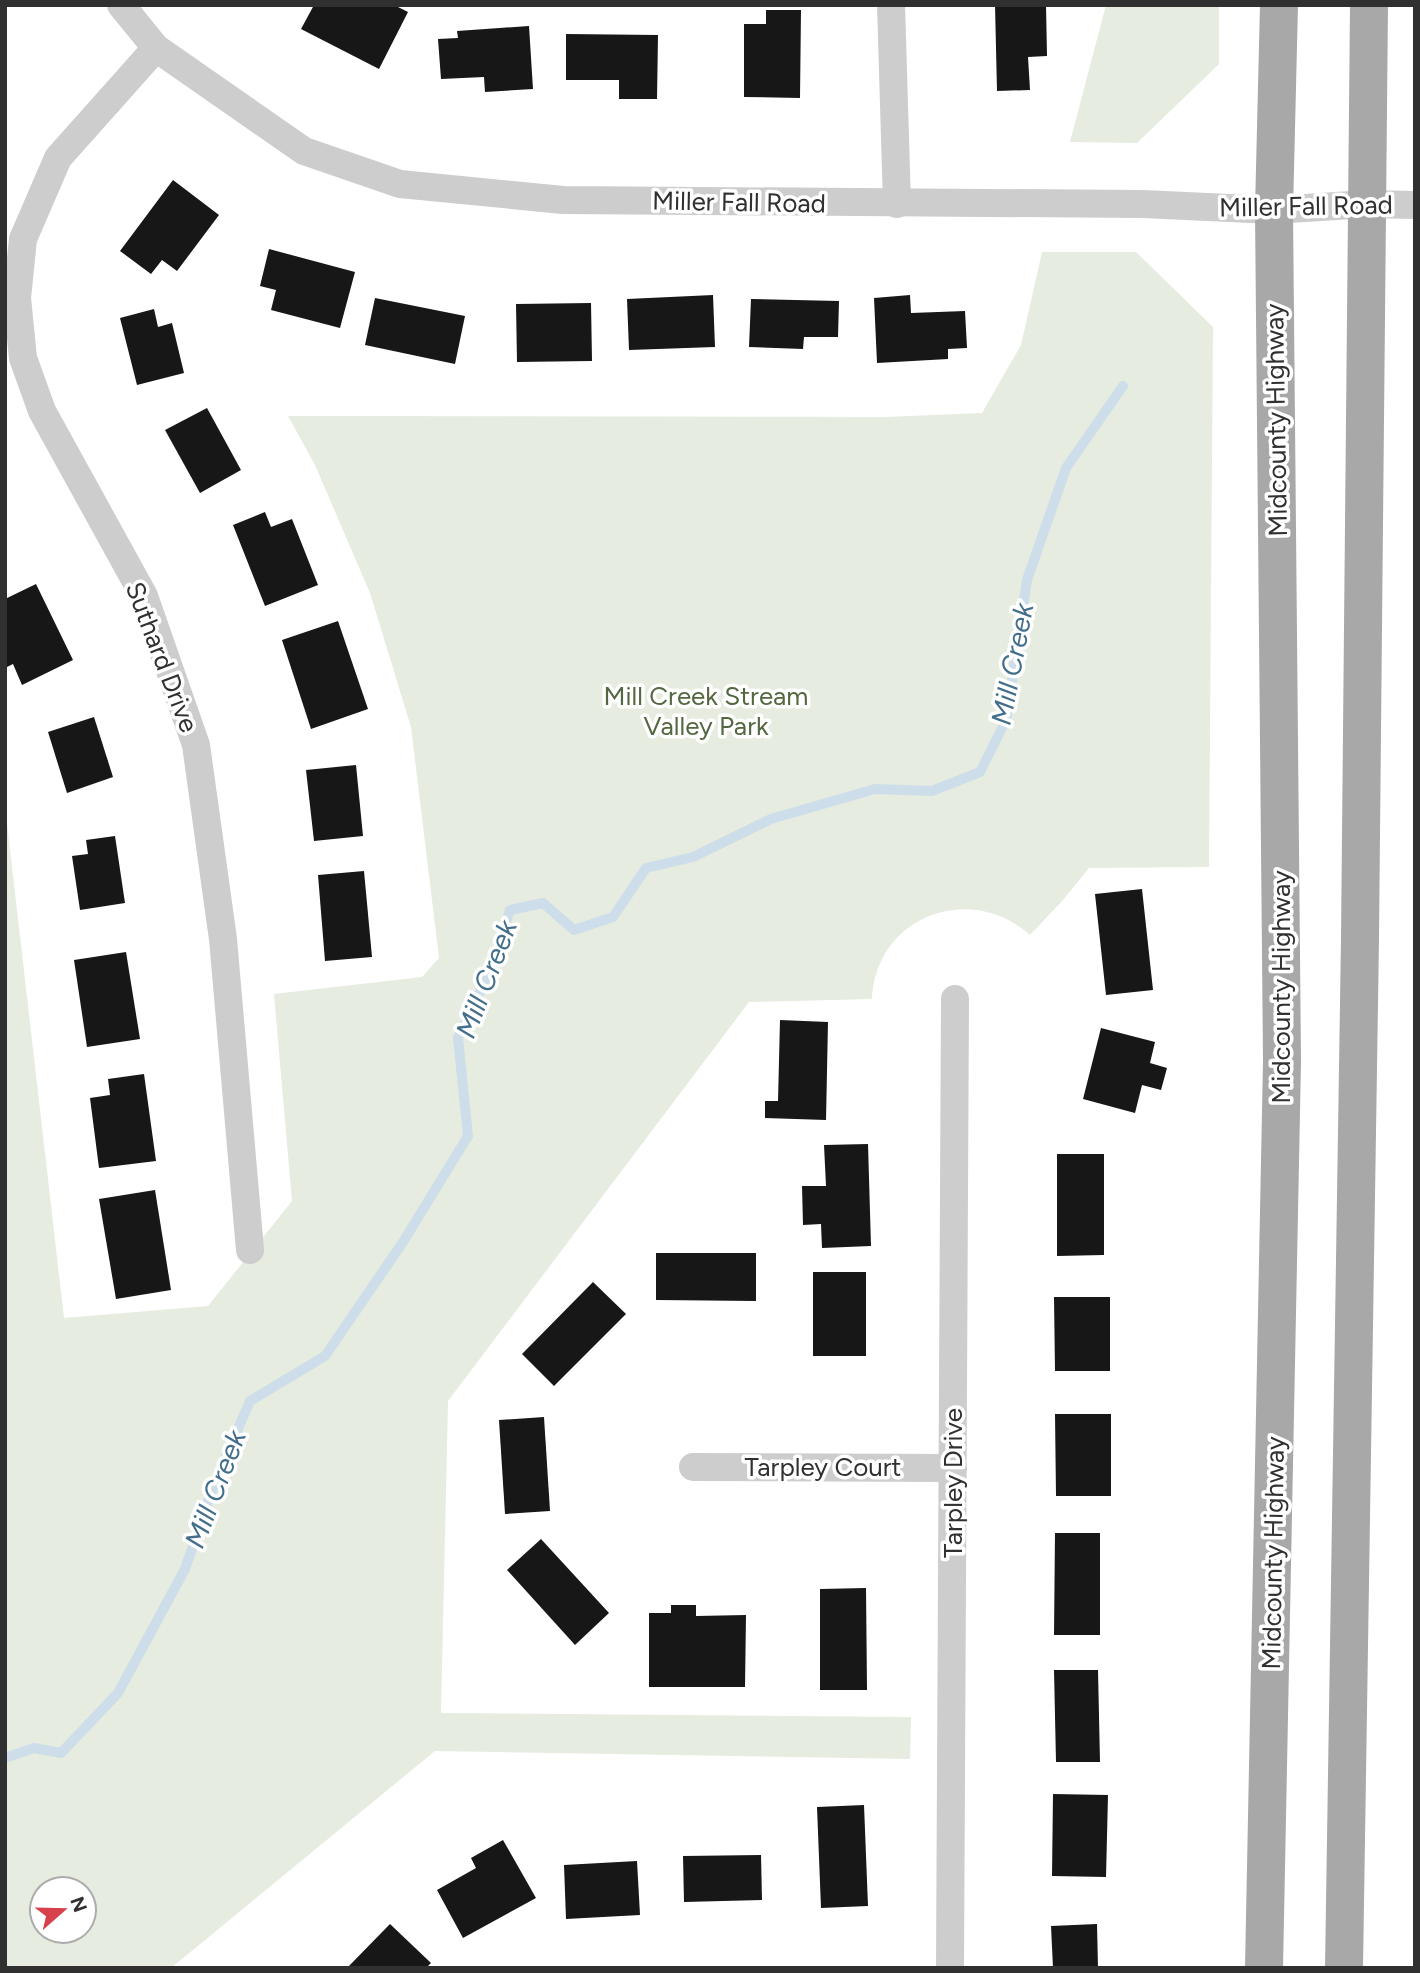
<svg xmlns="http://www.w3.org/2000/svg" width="1420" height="1973" font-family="Figtree,sans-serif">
  <rect width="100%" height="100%" fill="#fff"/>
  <!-- green -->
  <g fill="#e6ecdf" fill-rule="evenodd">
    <path d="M1106,5H1219V64L1137,143L1070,142Z"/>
    <path d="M1042,252H1136L1213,327L1209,867L1089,868L1063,900L1030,935C969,881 876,917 872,999L749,1002L448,1401L441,1713L911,1717L910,1759L435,1751L171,1968H5V806L64,1318L208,1306L292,1201L274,994L422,977L439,958L411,727L370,593L315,465L288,416L886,417L982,413L1021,345ZM42,1889H84V1931H42Z"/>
  </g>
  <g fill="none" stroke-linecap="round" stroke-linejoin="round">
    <!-- stream -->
    <path stroke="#cddeea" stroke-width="10" d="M5,1758L34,1748L61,1753L118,1693L185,1569L215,1482L250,1401L325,1356L403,1242L468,1136L458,1038L489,973L510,910L543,903L574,930L613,917L646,868L693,857L771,819L875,789L932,791L980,772L1006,720L1027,580L1066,468L1123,386"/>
  </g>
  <!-- building -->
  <g fill="#171717">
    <path d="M314,5H394L408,12L379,69L301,29Z"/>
    <path d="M995,5H1046L1047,56L1028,57L1030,90L997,91Z"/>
    <path d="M766,10H801L800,98L744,97V24H766Z"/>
    <path d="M529,26L533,89L485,92L484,77L441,79L438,39L458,38L457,31Z"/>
    <path d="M566,34L658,35L657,99H619V80H566Z"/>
    <path d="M173,180L219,215L177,271L162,260L151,274L120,251Z"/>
    <path d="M269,249L355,272L340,328L271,310L276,290L260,286Z"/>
    <path d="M713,295L715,347L629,350L627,299Z"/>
    <path d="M910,295L911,313L965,311L967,348L948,349V359L877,363L874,298Z"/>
    <path d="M375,298L465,316L455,364L365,345Z"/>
    <path d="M751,299L839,301L838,337H804L803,349L749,347Z"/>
    <path d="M591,303L592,361L517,362L516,304Z"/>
    <path d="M154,309L158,327L172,323L184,373L137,385L120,318Z"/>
    <path d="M207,408L241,470L200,493L165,430Z"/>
    <path d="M265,512L271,527L292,519L318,585L265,606L233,525Z"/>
    <path d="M36,584L73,660L22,685L13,664L5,668V599Z"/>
    <path d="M338,621L368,709L311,729L282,640Z"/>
    <path d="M94,717L113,777L67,793L48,732Z"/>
    <path d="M356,765L363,836L314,841L306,770Z"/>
    <path d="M115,836L125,903L80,910L72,856L88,854L86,840Z"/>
    <path d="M364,871L372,957L325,961L318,875Z"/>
    <path d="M1142,889L1153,990L1106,995L1095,894Z"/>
    <path d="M126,952L140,1039L87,1047L74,960Z"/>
    <path d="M780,1020L828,1022L826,1120L765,1118V1101H778Z"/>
    <path d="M1101,1028L1155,1042L1150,1063L1167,1068L1161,1090L1142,1085L1135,1113L1083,1099Z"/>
    <path d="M144,1074L156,1161L99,1168L90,1098L110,1095L108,1079Z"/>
    <path d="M868,1144L871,1246L822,1248L821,1224L803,1225L802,1186H826L824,1145Z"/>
    <path d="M1057,1154H1104V1255L1057,1256Z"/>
    <path d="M155,1190L171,1290L116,1299L99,1199Z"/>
    <path d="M656,1253H756V1301L656,1300Z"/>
    <rect x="813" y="1272" width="53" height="84"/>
    <path d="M593,1282L626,1314L554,1386L522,1354Z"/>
    <path d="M1054,1297H1110V1371H1055Z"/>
    <path d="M1055,1414H1111V1496H1056Z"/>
    <path d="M544,1417L550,1511L505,1514L499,1420Z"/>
    <path d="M1055,1533H1100V1635H1054Z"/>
    <path d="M541,1539L609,1613L575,1645L507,1570Z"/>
    <path d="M866,1588L867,1690H820V1589Z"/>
    <path d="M671,1605H696V1616L746,1615L745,1687H649V1613H671Z"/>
    <path d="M1054,1670H1098L1100,1762H1056Z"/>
    <path d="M1053,1794L1108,1795L1106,1877L1052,1876Z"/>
    <path d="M864,1805L868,1906L821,1908L817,1807Z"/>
    <path d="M503,1840L536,1898L463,1938L437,1890L476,1868L471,1858Z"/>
    <path d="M761,1855L762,1900L684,1902L683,1856Z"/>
    <path d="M637,1861L640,1915L566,1919L564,1865Z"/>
    <path d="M390,1924L431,1963L426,1968H347Z"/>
    <path d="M1097,1924L1098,1968H1053L1051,1926Z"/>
  </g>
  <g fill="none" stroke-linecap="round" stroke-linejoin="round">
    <!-- street -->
    <g stroke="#cdcdcd" stroke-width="28">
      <path d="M121,5L156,48L304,151L400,184L563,200L1143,204L1274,210L1367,204L1415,205"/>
      <path d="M891,5L897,204"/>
      <path d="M156,48L58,158L23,239L17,298L23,358L42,411L144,596L196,745L223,939L250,1250"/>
      <path d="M693,1467L953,1468"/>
      <path d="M950,1968L955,999"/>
    </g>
    <!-- primary -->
    <g stroke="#a8a8a8" stroke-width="38">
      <path d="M1264,1968L1282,1061L1274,210L1279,5"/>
      <path d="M1344,1968L1360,939L1369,5"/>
    </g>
  </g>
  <g text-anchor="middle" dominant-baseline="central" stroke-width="7" stroke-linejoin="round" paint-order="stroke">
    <!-- street labels -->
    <g font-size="26" fill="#303030" stroke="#fff">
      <text transform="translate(739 202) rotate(1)">Miller Fall Road</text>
      <text transform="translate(1306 206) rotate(-1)">Miller Fall Road</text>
      <text transform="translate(1276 420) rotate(-91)">Midcounty Highway</text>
      <text transform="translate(162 657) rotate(69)">Suthard Drive</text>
      <text transform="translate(1281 987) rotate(-90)">Midcounty Highway</text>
      <text x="823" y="1467">Tarpley Court</text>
      <text transform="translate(953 1483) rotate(-90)">Tarpley Drive</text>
      <text transform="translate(1273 1553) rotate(-89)">Midcounty Highway</text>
    </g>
    <!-- park labels -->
    <g font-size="26" fill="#536840" stroke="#fff">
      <text x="706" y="696">Mill Creek Stream<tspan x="706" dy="30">Valley Park</tspan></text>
    </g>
    <!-- water labels -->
    <g font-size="28" font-style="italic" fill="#446f8c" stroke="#fff">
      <text transform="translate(1012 664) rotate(-79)">Mill Creek</text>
      <text transform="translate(486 979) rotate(-69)">Mill Creek</text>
      <text transform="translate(215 1489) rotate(-69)">Mill Creek</text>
    </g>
  </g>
  <!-- border -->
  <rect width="1420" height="1973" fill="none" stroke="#303030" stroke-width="14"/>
  <!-- north arrow -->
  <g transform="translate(63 1910) rotate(70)"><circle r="33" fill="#ffffff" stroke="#acacac" stroke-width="2"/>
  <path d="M0-5L12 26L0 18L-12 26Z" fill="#d7414b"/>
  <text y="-10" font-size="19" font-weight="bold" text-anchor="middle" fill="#303030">N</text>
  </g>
</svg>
